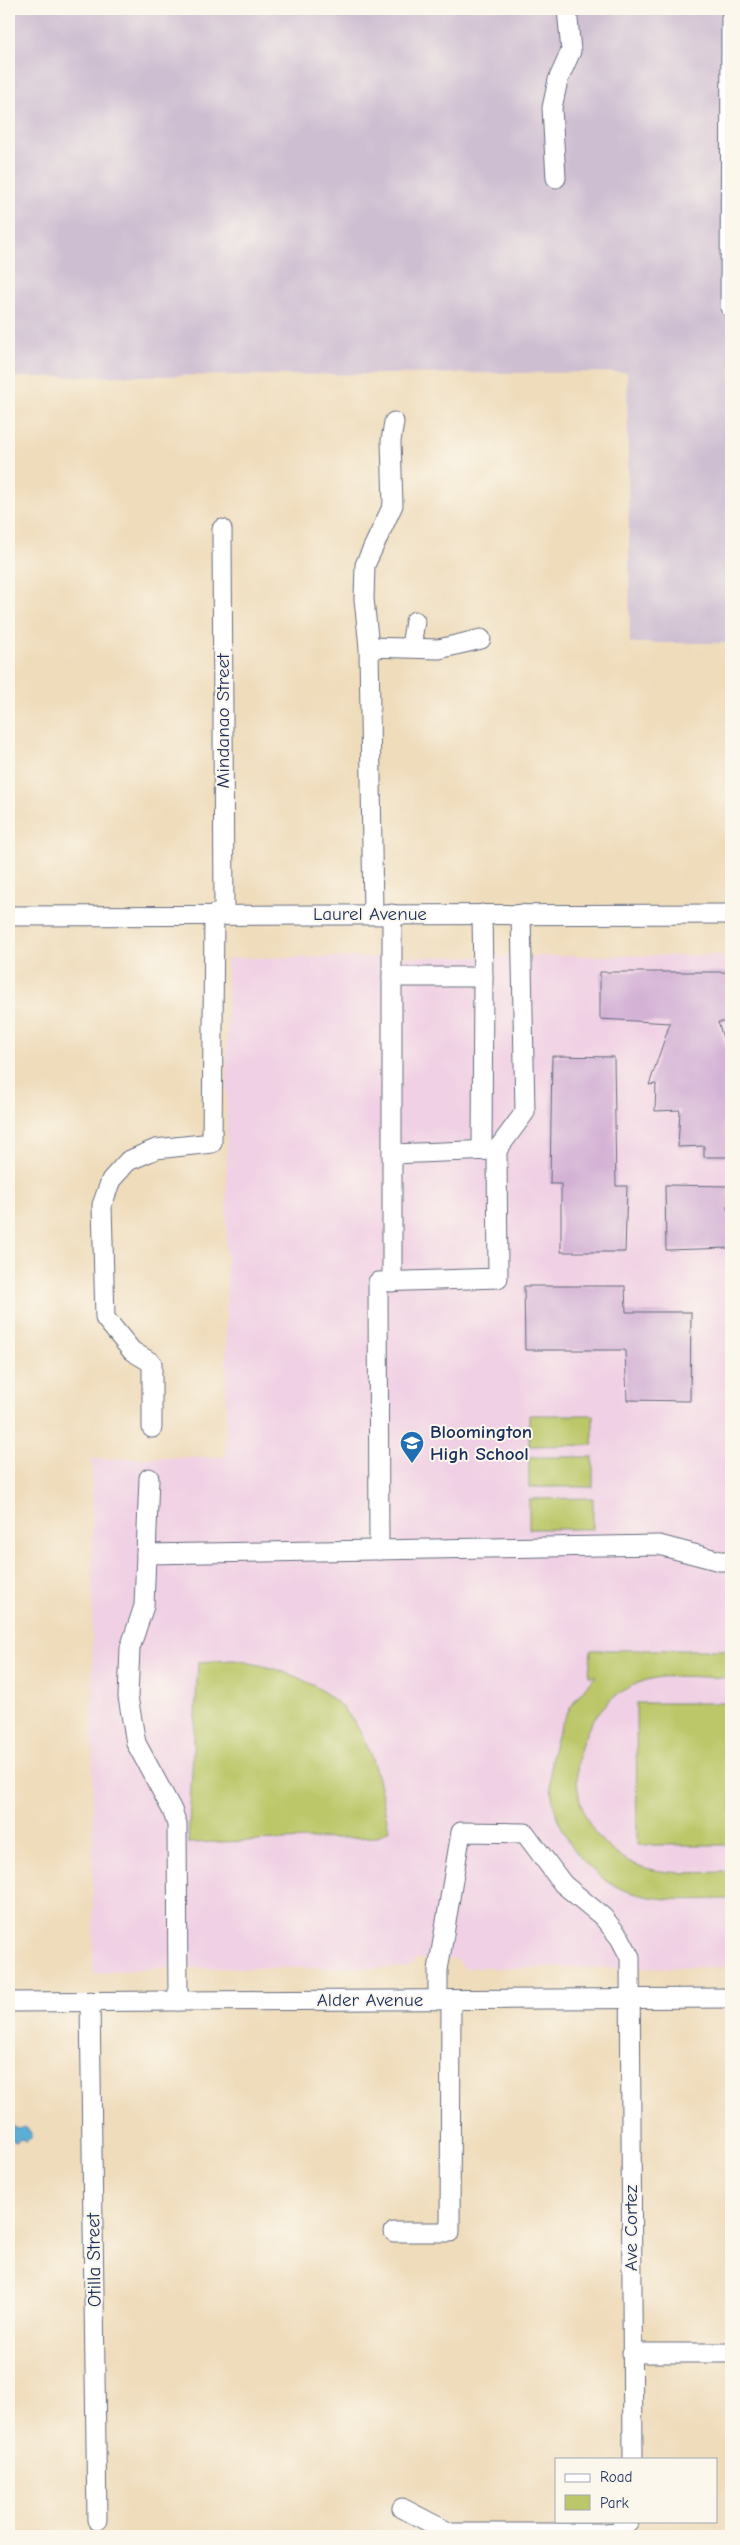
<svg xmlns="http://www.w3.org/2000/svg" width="740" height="2545" font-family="'Comic Neue',sans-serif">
  <rect width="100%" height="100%" fill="#fbf7ec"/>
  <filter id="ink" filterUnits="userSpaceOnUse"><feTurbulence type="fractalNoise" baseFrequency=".02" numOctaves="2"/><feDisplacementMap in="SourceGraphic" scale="10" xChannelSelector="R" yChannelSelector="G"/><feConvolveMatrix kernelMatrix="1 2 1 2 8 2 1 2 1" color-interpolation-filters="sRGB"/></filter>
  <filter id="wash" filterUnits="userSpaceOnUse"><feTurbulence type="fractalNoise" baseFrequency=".0096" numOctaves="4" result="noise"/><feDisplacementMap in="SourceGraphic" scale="20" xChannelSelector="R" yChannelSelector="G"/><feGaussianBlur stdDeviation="1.12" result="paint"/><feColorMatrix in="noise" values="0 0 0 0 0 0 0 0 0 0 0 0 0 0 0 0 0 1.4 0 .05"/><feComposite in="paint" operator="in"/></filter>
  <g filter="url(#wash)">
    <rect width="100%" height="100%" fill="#efdcbb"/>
    <!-- built -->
    <path fill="#f0d0e4" d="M731,955V1967L464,1968L457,1959H418L408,1968H156L93,1974L92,1459L226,1457L227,958Z"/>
    <!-- industrial -->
    <path fill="#cebed1" d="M9,9H731V643H630L627,372L9,377Z"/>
    <!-- green -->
    <g fill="#bbc769" stroke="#6b7b64">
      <path d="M529,1415H593V1445L529,1446Z"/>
      <rect x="529" y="1457" width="64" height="30"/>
      <path d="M593,1498V1529H529V1499Z"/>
      <path d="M591,1650H731V1678C710,1678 675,1674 655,1678C565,1697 548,1821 630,1862C661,1877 698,1872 731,1872V1899C692,1899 652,1904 615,1886C592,1873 575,1855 564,1832C536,1776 553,1718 596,1676H589Z"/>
      <path d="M233,1660C287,1668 344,1689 366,1744C378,1771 383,1801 389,1830L376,1837L188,1843L198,1662Z"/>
      <path d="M636,1703H731V1845H637Z"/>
    </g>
    <!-- water -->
    <path fill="#5baed7" stroke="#3b6e9a" d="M13,2124V2127L18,2129L25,2127L32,2133L31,2138L26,2141L21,2139L16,2142L9,2139V2127Z"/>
    <g id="blocks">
      <!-- building -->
      <g fill="#d4b2d6">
        <path d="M600,972H731V1022H718L731,1064V1157H704V1146L678,1147L680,1110L655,1111L656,1084L649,1085L670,1023L600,1019Z"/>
        <path d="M552,1056L614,1057L616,1186H627L625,1252H561V1184H550Z"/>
        <path d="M665,1185L728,1186V1211H731V1248L666,1250Z"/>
        <path d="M524,1286H625L626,1312H691L690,1401L627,1400L625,1350H525Z"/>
      </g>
    </g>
  </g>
  <g filter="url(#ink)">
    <use href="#blocks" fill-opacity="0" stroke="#656c7f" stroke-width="1"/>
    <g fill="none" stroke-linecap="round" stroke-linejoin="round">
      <defs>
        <g id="minor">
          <path d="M556,178L552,108L558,80L571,51L567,9"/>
          <path d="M730,307L731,18"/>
          <path d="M222,529L224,914"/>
          <path d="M411,646L415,621"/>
          <path d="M369,647L439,649L481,639"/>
          <path d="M373,914L369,647L364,599L365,565L393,505L391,441L394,422"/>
          <path d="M392,914V1282"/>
          <path d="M9,916L731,914"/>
          <path d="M392,977H483L482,914"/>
          <path d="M482,1150L483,977"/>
          <path d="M392,1154L493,1150"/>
          <path d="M152,1428V1363L132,1351L105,1318L102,1205L111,1180L128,1161L156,1149L212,1143L214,914"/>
          <path d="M149,1478L144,1606L130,1648L128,1697L136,1743L172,1810L177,1824L178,2001"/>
          <path d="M379,1550L378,1282L498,1278L497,1150L525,1112L521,914"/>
          <path d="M146,1554L659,1545L720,1561H731"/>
          <path d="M438,2000V1970L461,1832L525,1833L563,1884L603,1917L620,1938L630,1957L633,2459"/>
          <path d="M90,2001L97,2520"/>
          <path d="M9,2002L731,1998"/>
          <path d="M394,2232H450L451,2000"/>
          <path d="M632,2353H731"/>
          <path d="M402,2508L450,2533H604L617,2532L629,2521"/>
        </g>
      </defs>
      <!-- minor casing -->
      <use href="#minor" stroke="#656c7f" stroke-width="21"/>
      <!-- minor -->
      <use href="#minor" stroke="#fff" stroke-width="19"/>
    </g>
  </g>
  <!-- icons -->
  <defs>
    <symbol id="school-pin" viewBox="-11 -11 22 30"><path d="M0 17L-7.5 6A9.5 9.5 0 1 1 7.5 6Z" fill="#1f6fb2" stroke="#fbf7ec"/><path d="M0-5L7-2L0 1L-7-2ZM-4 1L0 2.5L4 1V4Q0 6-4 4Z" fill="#fff"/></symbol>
  </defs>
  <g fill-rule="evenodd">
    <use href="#school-pin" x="398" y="1429" width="28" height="38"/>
  </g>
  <g text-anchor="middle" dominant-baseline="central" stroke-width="4" stroke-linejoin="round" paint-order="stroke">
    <!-- street labels -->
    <g font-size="19" fill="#1b2f5e" stroke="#fbf7ec">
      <text transform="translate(223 721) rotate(-90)">Mindanao Street</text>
      <text x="370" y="914">Laurel Avenue</text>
      <text x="370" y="2000">Alder Avenue</text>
      <text transform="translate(631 2228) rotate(-90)">Ave Cortez</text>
      <text transform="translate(94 2260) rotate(-91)">Otilla Street</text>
    </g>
    <!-- poi labels -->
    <g font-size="19" font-weight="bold" fill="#1b2f5e" stroke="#fbf7ec" text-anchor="start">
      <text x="430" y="1432">Bloomington<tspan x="430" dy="22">High School</tspan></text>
    </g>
  </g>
  <!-- margin -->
  <rect width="740" height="2545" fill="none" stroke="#fbf7ec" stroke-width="30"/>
  <!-- legend -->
  <rect x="555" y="2458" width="162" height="65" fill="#fbf7ec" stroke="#a1a7b3"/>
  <rect x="565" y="2474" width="25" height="8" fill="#ffffff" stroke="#a1a7b3"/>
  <text x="600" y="2482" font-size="15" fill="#1b2f5e">Road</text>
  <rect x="565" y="2495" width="25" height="15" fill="#bbc769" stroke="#a1a7b3"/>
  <text x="600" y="2508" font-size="15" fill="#1b2f5e">Park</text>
</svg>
